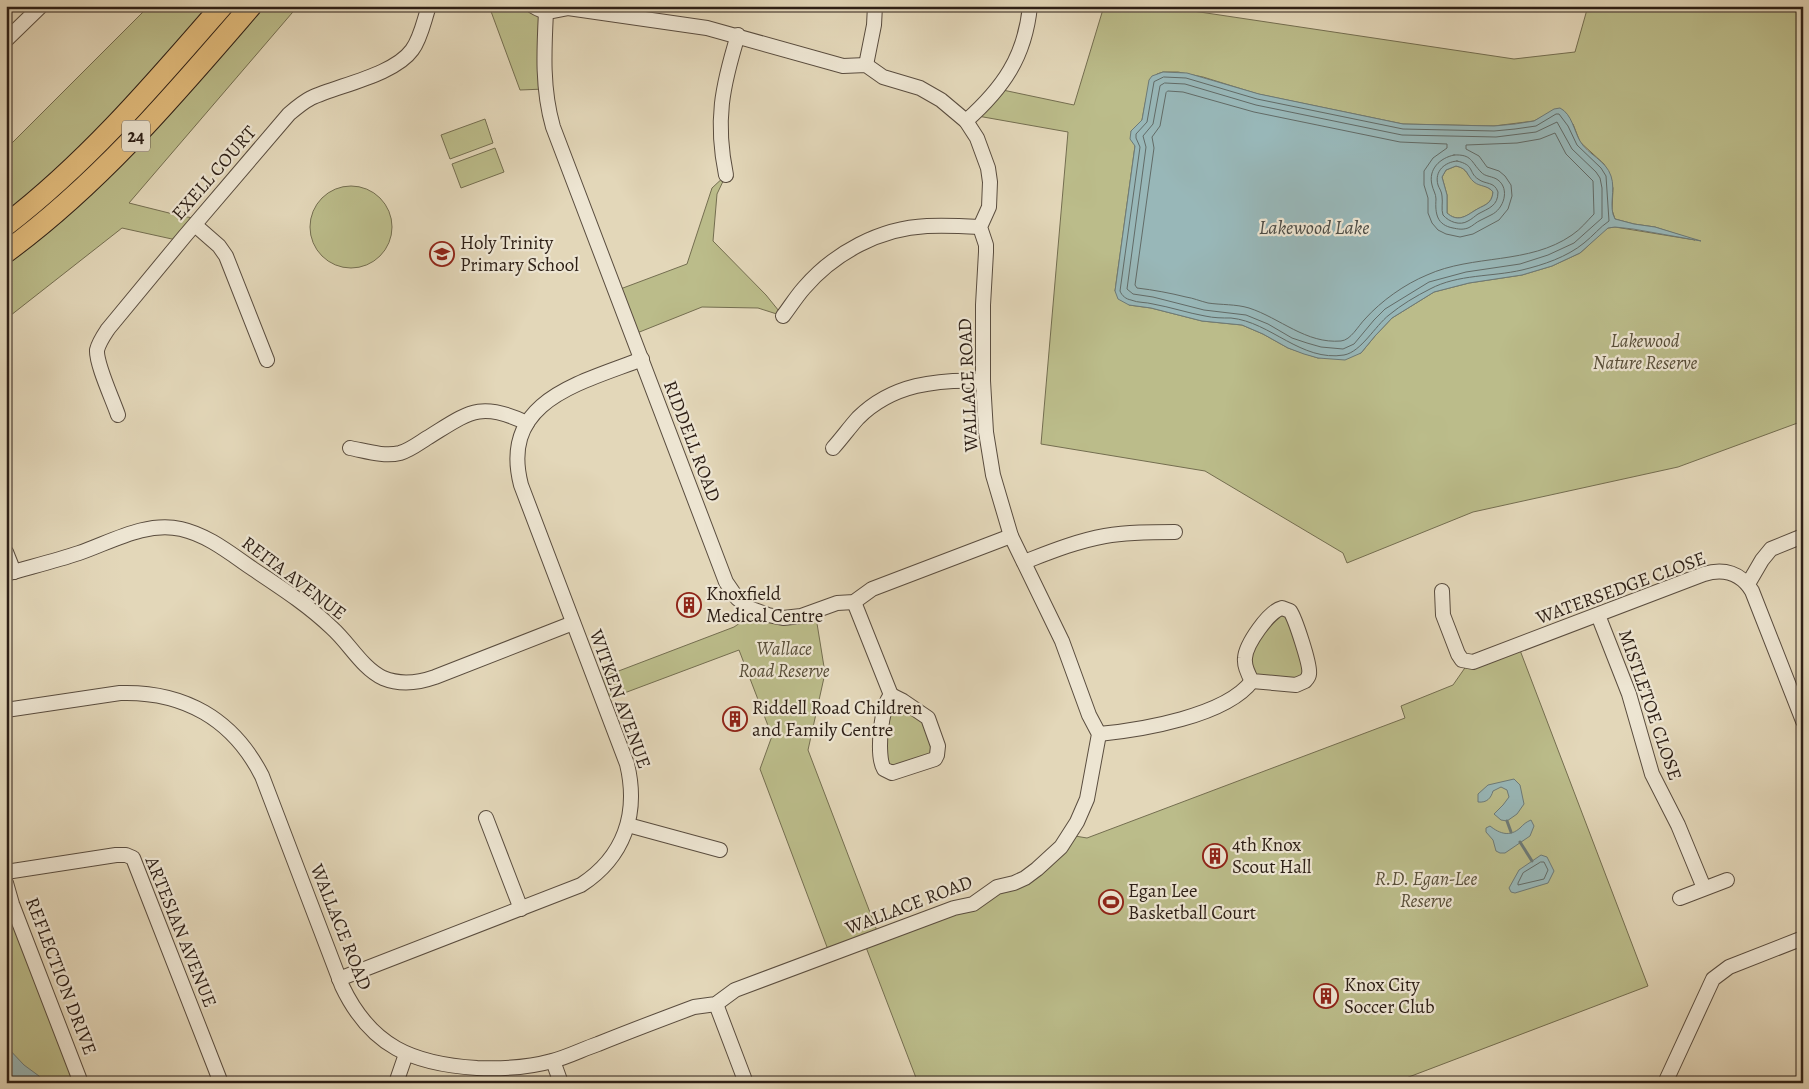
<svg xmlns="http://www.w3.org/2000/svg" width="1809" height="1089" font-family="Alegreya,serif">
  <rect width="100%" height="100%" fill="#e3d7b9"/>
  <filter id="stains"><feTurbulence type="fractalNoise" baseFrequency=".004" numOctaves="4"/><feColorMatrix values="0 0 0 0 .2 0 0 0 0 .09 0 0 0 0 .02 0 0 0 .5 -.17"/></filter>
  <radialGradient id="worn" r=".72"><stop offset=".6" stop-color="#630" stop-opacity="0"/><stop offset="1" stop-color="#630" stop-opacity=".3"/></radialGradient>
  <!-- green -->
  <g fill="#bbbc8a" stroke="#746e50" fill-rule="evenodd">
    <path d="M149,6H222L6,225V149Z"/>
    <path d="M251,6H298L129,203L181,216L200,219L181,241L122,228L6,319V252Z"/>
    <path d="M489,6H533L542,11L545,89L520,90Z"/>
    <path d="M1104,6H1184L1193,11L1514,59L1575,52L1588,6H1803V421L1678,467L1473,512L1347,563L1343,553L1205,471L1041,444L1068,132L972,115L998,89L1074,105ZM1163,72H1178L1203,77L1258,94L1403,124L1494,126L1534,121L1544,116L1573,124L1580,142L1604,164L1613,188L1612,210L1615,219L1634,224L1655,227L1695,240L1615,227L1608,228L1603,231L1588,246L1580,253L1552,266L1522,275L1469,283L1434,292L1392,318L1375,336L1361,353L1318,358L1288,348L1263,334L1242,325L1202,321L1151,308L1129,305L1115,291L1135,146L1131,131L1142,120L1146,99L1157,74Z"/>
    <path d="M485,119L493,143L450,159L441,135Z"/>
    <path d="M495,148L504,172L461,188L452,164Z"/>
    <path d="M1456,166C1466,168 1465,172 1472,179C1477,185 1488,185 1493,192C1492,205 1483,205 1474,211C1465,217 1457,222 1447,213V195L1442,177L1446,170Z"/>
    <path d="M726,175L717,194L713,241L766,295L783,316L758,308L702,307L632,335L615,291L687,264L712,188Z"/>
    <circle cx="351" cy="227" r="41"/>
    <path d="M749,608L761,613L815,611L825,673L808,750L879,936L1010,884L1069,835L1087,838L1405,718L1401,706L1453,685L1469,662L1518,645L1648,986L1393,1083H918L864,942L830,955L760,769L772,736L739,650L603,701L595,680L734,627L740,623Z"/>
    <path d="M1290,611L1305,681L1249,675L1245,664L1271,613Z"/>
    <path d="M887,700L924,715L939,750L888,772L884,711Z"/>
    <path d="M6,883L81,1083H6Z"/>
  </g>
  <!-- water -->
  <g fill="#98b7b8" stroke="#6d7a77" fill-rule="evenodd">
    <path d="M1163,72L1187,73L1259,94L1403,124L1494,126L1515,124L1534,121L1554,109L1560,108C1572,114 1574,131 1580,141C1588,155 1606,160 1611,176C1616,190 1608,207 1615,219L1634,224L1655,227L1701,241L1633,229L1615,227L1608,228L1580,253L1552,266L1522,275L1469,283L1434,292L1392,318L1375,336L1361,353L1345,360L1318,358L1304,354L1288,348L1263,334L1242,325L1202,321L1151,308L1129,305L1118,299L1115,291L1135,146L1130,139L1131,131L1142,120L1149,80L1152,76ZM1456,166C1469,169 1466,175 1474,182C1480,187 1488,185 1493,192C1492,205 1483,205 1474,211C1465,217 1457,222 1447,213V195L1442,177L1446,170Z"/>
    <path d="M1514,779L1520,785L1524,804L1517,814L1507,821L1501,820L1494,814L1503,805L1509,797L1507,790L1501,787L1493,791C1491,798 1487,803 1478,802V794L1488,785Z"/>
    <path d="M1531,820L1534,826L1530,836L1505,853H1500L1496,851L1493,840L1486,832V828L1490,826C1500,834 1510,837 1520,828C1524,824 1526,822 1531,820Z"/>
    <path d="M1541,855L1547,857L1554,871L1548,883L1515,893L1511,892L1509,888L1519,870Z"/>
    <path d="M6,1046L24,1065L39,1076L42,1083H6Z"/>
  </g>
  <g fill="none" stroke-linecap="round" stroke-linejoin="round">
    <!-- shore -->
    <g stroke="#626b67" stroke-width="1">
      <path d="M1164,77L1186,78L1257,99L1403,129L1494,131L1515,129L1536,126L1556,114H1559L1568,126L1577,145L1601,168L1606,176L1609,221C1600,227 1593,236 1584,243C1567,257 1543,265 1522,270C1492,277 1458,274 1430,289C1416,296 1401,305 1389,315C1375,326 1361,352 1344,355C1301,362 1271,322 1231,318C1222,318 1214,318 1205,316C1188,313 1170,307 1153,304C1146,302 1138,303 1131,300C1126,299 1122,296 1120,291L1140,147L1136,138V134L1147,122L1154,82Z"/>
      <path d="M1165,83L1185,84L1256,105L1402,135L1496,137L1536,132L1557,122L1572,149L1596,172L1600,178L1602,188V218L1574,243L1548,255L1520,264L1466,272L1429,282L1385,309L1374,320L1354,344L1343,349L1321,347L1307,343L1292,338L1268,324L1246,315L1204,310L1153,297L1133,294L1127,289L1146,147L1143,136L1153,124L1160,86Z"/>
      <path d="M1168,91L1183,92L1254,112L1400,142L1447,144V148L1433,158L1424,171V185L1428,198V213L1432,223L1438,230L1446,234L1460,237L1473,234L1499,220L1508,209L1512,196L1511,185L1505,176L1499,171L1487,167L1479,156L1466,149V145L1517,143L1540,139L1555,133L1566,154L1593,181L1594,214C1587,221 1581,229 1572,235C1529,265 1473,254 1427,275C1405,284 1381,301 1365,319C1358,326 1351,340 1341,341C1306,344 1280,318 1249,308C1236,304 1221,305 1208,303C1200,301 1193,298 1186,297C1170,293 1154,290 1137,288L1135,285L1154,148L1152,137L1160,126L1166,93Z"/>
      <path d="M1454,155C1472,154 1471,162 1481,172C1485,177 1493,176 1498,180C1510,189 1504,209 1491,215C1488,217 1484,218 1481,220C1476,222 1473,226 1468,228C1462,230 1458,229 1453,228C1437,225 1435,214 1436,199C1436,194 1433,190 1432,185C1428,169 1440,158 1454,155Z"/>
      <path d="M1457,161C1475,165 1468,172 1478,179C1486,185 1494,181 1498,192C1498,206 1489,208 1478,214C1475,216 1472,219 1468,221C1460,226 1449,222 1443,215C1441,209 1443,203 1442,196C1442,192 1439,188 1438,185C1434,171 1445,162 1457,161Z"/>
      <path d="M1541,862H1544L1548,870L1544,879L1518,885V883L1523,873Z"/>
    </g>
    <!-- stream -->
    <g stroke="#6d7a77" stroke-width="3">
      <path d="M1507,821L1511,832"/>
      <path d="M1520,842L1532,861"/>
    </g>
    <defs>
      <g id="minor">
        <path d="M546,12C544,51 542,89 553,127L726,582L737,598L749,608L768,615L783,618L801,616L837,603L854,602L872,589L1011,536"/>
        <path d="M6,40L41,6"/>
        <path d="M866,65L874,25L875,6"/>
        <path d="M966,121C1003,88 1025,57 1030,6"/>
        <path d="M726,175C715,121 722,87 738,35"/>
        <path d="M195,225L219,246L226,256L267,360"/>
        <path d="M783,316C790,307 796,297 804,288C834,253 880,228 927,226C945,225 963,226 980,227"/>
        <path d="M118,415C113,400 96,364 97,350C99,342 104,335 108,329L184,237L289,114C296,108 303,102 311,98C339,85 394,75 412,50C421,38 424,20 429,6"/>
        <path d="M350,448C366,451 384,457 400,453C410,450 419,443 427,438C468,413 479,400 527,423"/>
        <path d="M833,448C842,438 849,428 858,418C892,384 937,379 983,381"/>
        <path d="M6,552L14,572"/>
        <path d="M1024,562C1050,552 1077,541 1105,536C1128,532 1151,532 1175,532"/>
        <path d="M6,574C30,567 55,561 79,553C111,542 146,521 181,529C208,535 231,554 253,569C280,587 308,605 332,628C349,643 362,668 383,678C400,685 418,683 435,677L573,623"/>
        <path d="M1748,584L1762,560L1771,549L1803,536"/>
        <path d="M1442,591L1443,615L1458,654L1462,660L1473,662L1704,574C1724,568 1741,573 1752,591L1803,721"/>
        <path d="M854,602L891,695"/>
        <path d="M1282,608L1290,611C1295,618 1311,666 1309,674C1309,676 1307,679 1305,681L1296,685L1252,681C1248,674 1244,666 1245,658C1246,644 1269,611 1282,608Z"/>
        <path d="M1598,615L1629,694L1652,774L1678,825L1704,888"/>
        <path d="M891,695L903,701L928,718L938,746L937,755L935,759L892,773L884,769C876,756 881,706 891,695Z"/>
        <path d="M6,710L120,693C184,691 233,719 262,776L342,986C371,1047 413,1064 477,1068C502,1069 527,1068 552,1061C568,1057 583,1049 598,1044C630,1031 662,1019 694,1007L716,1004L735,990L743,987L954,908L973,904L997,887L1014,883L1025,878L1037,869L1061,847L1077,822L1087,799L1099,734L1089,715L1062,641L1011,536L993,475L986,432L983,381V305L986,252V245L980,227L989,207L990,182L988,168L977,138L966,121L941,100L920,88L883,77L866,65L843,66L707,28L568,8C553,10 549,16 533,6"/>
        <path d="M1099,734C1141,730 1226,716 1252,681"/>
        <path d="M486,818L521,909"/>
        <path d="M628,825L720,850"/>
        <path d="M6,872L116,855H126L133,858L221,1083"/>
        <path d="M6,883L12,904L81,1083"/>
        <path d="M1680,898L1727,880"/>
        <path d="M339,979L581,885C624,857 639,814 627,764L521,485C499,400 581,383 642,359"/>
        <path d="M716,1004L746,1083"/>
        <path d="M553,1061L561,1083"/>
        <path d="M396,1083L406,1054"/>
        <path d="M1665,1083L1713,979L1729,967L1803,938"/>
      </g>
      <g id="primary">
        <path d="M6,225C88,162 155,83 222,6"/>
        <path d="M6,252C100,183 175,94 251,6"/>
      </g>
    </defs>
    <!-- minor casing -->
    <use href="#minor" stroke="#5a4d3f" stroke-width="16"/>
    <!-- primary casing -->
    <use href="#primary" stroke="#2d1f16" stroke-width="23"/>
    <!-- minor -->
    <use href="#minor" stroke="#ede5d2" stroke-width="14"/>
    <!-- primary -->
    <use href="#primary" stroke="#e2bc7c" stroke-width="21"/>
  </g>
  <!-- icons -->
  <defs>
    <symbol id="school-ring" viewBox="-11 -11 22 22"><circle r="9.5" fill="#ede5d2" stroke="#8f2418" stroke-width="1.5"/><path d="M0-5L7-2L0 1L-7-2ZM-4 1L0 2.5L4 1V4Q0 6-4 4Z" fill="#8f2418"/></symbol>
    <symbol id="building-ring" viewBox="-11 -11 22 22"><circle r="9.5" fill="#ede5d2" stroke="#8f2418" stroke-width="1.5"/><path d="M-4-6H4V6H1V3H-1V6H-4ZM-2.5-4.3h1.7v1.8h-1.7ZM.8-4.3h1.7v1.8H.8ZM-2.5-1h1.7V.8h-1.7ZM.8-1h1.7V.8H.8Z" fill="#8f2418"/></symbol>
    <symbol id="stadium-ring" viewBox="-11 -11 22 22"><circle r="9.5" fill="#ede5d2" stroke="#8f2418" stroke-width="1.5"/><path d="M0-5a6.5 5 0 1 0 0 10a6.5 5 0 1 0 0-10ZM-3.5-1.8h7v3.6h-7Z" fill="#8f2418"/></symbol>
  </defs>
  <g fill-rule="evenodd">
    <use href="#school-ring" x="428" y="240" width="28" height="28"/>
    <use href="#building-ring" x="675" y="591" width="28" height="28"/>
    <use href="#building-ring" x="721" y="705" width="28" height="28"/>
    <use href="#building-ring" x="1201" y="842" width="28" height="28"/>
    <use href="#stadium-ring" x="1097" y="888" width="28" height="28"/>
    <use href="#building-ring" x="1312" y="982" width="28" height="28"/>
  </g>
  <g text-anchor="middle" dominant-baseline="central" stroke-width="4.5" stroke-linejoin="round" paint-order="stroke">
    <!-- shield labels -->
    <rect fill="#ede5d2" stroke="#675a4e" stroke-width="1" x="122" y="120.5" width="28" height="31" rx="4"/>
    <g font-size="18" font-weight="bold" fill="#2d1f16">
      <text x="136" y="136">24</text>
    </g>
    <!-- street labels -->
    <g font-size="19" fill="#2d1f16" stroke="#ede5d2">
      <text transform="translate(214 173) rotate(-49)">EXELL COURT</text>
      <text transform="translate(968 385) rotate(-93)">WALLACE ROAD</text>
      <text transform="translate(692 441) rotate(69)">RIDDELL ROAD</text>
      <text transform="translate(294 578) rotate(37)">REITA AVENUE</text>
      <text transform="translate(1621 588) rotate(-20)">WATERSEDGE CLOSE</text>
      <text transform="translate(620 699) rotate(70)">WITKEN AVENUE</text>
      <text transform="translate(1650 705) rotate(71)">MISTLETOE CLOSE</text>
      <text transform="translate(909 905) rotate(-21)">WALLACE ROAD</text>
      <text transform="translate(341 927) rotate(68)">WALLACE ROAD</text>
      <text transform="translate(181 932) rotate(68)">ARTESIAN AVENUE</text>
      <text transform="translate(61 976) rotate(69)">REFLECTION DRIVE</text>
    </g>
    <!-- poi labels -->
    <g font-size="19" fill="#2d1f16" stroke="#ede5d2" text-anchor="start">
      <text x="460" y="243">Holy Trinity<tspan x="460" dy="22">Primary School</tspan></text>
      <text x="706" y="594">Knoxfield<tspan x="706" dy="22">Medical Centre</tspan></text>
      <text x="752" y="708">Riddell Road Children<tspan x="752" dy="22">and Family Centre</tspan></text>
      <text x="1232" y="845">4th Knox<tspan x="1232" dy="22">Scout Hall</tspan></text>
      <text x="1128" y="891">Egan Lee<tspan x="1128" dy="22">Basketball Court</tspan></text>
      <text x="1344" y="985">Knox City<tspan x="1344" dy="22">Soccer Club</tspan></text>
    </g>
    <!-- park labels -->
    <g font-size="19" font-style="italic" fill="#584e39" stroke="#ede5d2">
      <text x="1645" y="341">Lakewood<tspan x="1645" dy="22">Nature Reserve</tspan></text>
      <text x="784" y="649">Wallace<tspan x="784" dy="22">Road Reserve</tspan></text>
      <text x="1426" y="879">R.D. Egan-Lee<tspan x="1426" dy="22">Reserve</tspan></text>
    </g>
    <!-- water labels -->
    <g font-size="20" font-style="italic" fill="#4d4d47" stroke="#ede5d2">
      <text x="1314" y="227">Lakewood Lake</text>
    </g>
  </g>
  <!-- margin -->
  <rect width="1809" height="1089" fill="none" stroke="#e3d7b9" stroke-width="25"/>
  <rect x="8" y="8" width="1794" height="1074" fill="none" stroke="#2d1f16" stroke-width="2.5"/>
  <rect x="12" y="12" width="1784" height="1064" fill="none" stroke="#2d1f16"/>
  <rect width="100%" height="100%" filter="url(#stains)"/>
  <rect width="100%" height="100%" fill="url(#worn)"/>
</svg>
